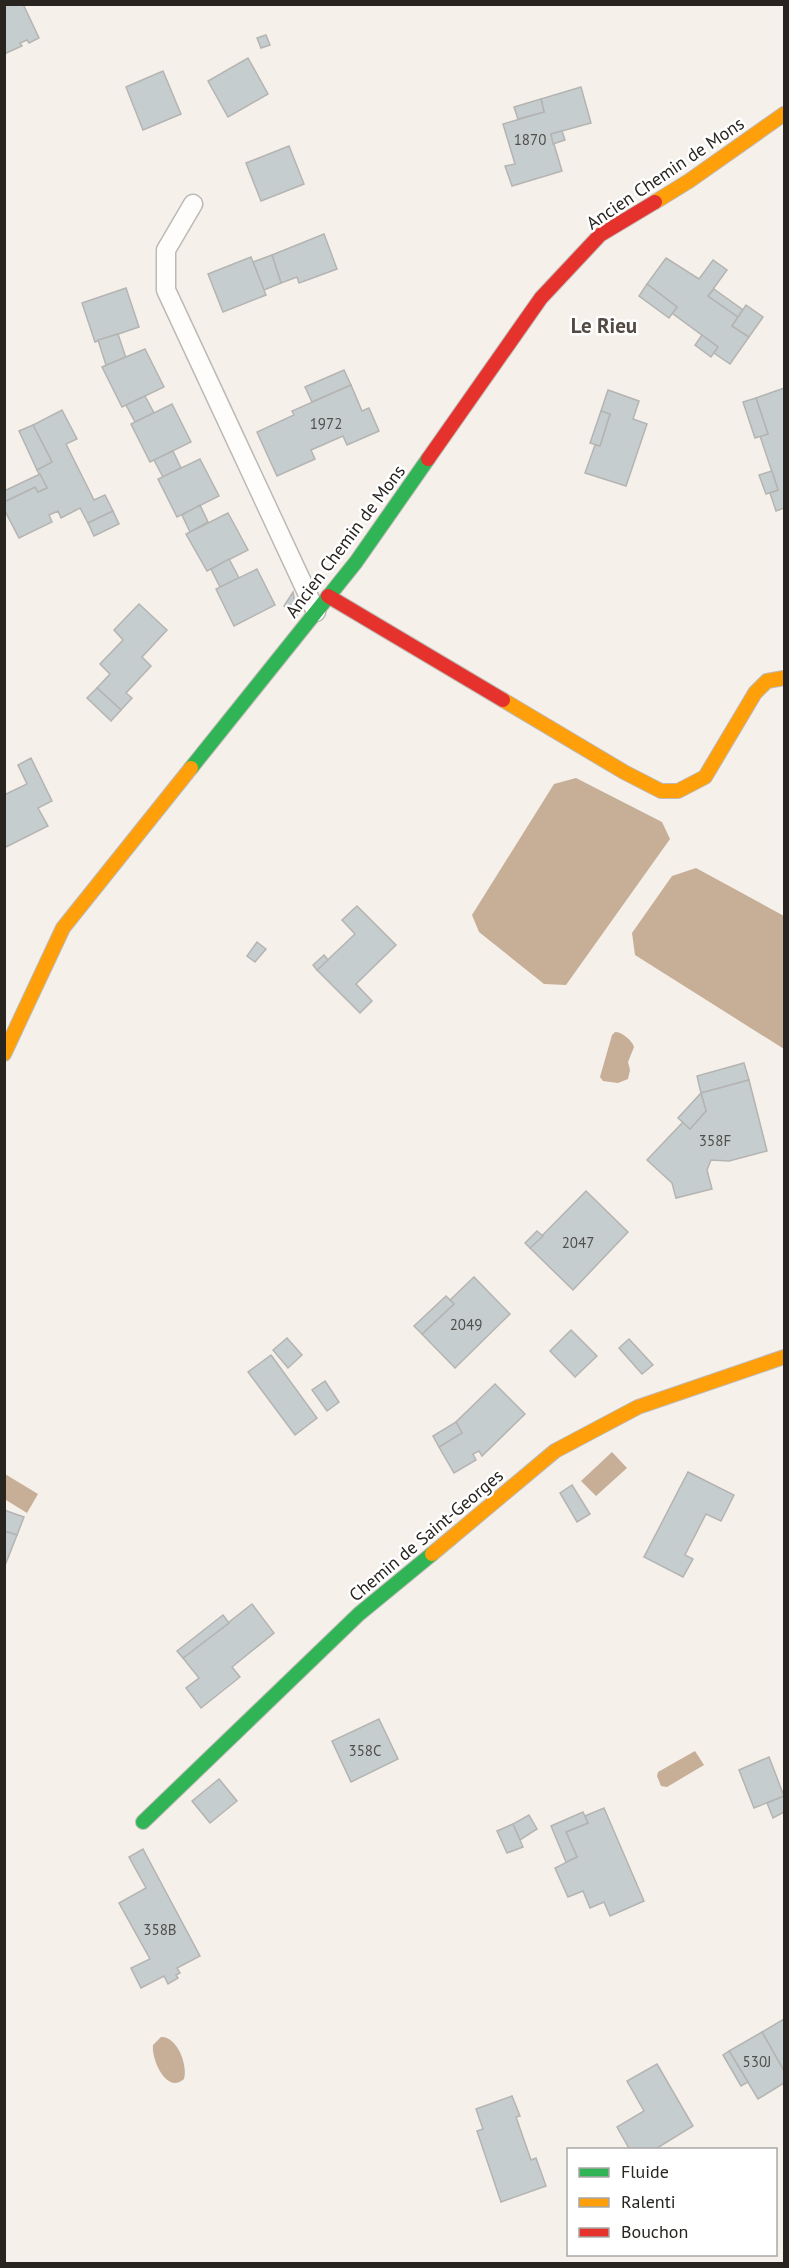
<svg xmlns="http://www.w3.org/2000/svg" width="789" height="2268" font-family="'PT Sans',sans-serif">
  <rect width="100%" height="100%" fill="#f6f0eb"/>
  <!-- water -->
  <g fill="#c6ae97">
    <path d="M576,778L662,822L670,839L566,985L544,984L479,932L472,915L554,784Z"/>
    <path d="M696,868L784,916V1049L635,955L632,933L672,876Z"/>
    <path d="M615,1032C622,1032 632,1040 634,1047L628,1062L630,1070L628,1079L618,1083L603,1081L600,1077L612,1035Z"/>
    <path d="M612,1452L627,1468L596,1496L581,1481Z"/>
    <path d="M5,1474L38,1494L27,1513L6,1500L5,1501Z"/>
    <path d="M695,1751L704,1765L667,1787L661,1786L657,1776L658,1772Z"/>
    <path d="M161,2037C177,2036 188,2065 184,2079C166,2095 151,2058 153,2045Z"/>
  </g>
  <!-- building -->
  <g fill="#c6cdce" stroke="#b4b4b2" stroke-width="1.5">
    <path d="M4,4H23L39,38L29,43L27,40L20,43L22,46L4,54Z"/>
    <path d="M266,35L270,45L261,48L257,38Z"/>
    <path d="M248,58L268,94L228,117L208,81Z"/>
    <path d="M163,71L181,114L143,130L126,87Z"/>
    <path d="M581,87L591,123L551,134L562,171L512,186L505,166L515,164L503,124L544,112L541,99Z"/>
    <path d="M541,99L544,112L518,119L514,107Z"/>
    <path d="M562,131L565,140L553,144L551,134Z"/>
    <path d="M289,146L304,184L261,201L246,163Z"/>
    <path d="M324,234L337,269L299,283L297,277L281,283L272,255Z"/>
    <path d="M272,255L281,283L264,290L253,262Z"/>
    <path d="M251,257L266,295L223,312L208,274Z"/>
    <path d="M666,258L699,279L713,260L727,270L708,296L738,317L732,326L749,337L730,364L714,353L718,347L672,313L677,307L647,284Z"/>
    <path d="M647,284L677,307L669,318L639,296Z"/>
    <path d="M126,288L139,327L95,342L82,303Z"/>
    <path d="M714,289L743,310L738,317L708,296Z"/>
    <path d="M746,305L763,317L749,337L732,326Z"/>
    <path d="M118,334L126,358L106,365L98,340Z"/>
    <path d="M702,335L718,347L711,357L695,345Z"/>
    <path d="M145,349L164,387L122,407L102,367Z"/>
    <path d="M344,370L351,385L312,402L305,387Z"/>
    <path d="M351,385L362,411L369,408L379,431L347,445L343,436L311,450L315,459L277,476L257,432L294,415L292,411Z"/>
    <path d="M784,388V508L776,511L770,493L778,490L760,436L768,434L756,398Z"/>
    <path d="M608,390L639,401L633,419L647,424L626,486L585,473L595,445L600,446L610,414L601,411Z"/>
    <path d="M145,396L154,413L135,422L126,405Z"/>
    <path d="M756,398L768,434L755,438L743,402Z"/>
    <path d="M172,404L191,442L150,462L131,424Z"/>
    <path d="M62,410L77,439L66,444L94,500L105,495L113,511L88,523L80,508L61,518L58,511L49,515L52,522L19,538L4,509V502L35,487L38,492L47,488L37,470L52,462L33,425Z"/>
    <path d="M601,411L610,414L600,446L590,443Z"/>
    <path d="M33,425L52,462L37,470L19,431Z"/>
    <path d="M173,451L181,468L163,477L154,460Z"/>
    <path d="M200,459L219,496L177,517L158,479Z"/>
    <path d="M772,471L778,490L766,494L759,475Z"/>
    <path d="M40,474L47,488L38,492L35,487L4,502V491Z"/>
    <path d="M200,505L208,522L190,532L182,515Z"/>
    <path d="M113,511L119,524L94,536L88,523Z"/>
    <path d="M228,513L248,550L207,571L186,534Z"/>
    <path d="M229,559L239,578L220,587L211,569Z"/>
    <path d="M257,569L275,605L234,626L216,589Z"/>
    <path d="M293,592L297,615L284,606Z"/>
    <path d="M139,604L167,630L142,657L151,666L126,693L132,698L121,710L97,688L110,674L100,664L123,640L114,630Z"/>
    <path d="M97,688L121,710L111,721L87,698Z"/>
    <path d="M31,758L52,801L38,808L48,826L4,848V795L27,784L18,765Z"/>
    <path d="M357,906L396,945L356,984L372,1001L360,1013L317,970L355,934L342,920Z"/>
    <path d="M257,942L266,949L255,962L247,956Z"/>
    <path d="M324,955L328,960L317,970L313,965Z"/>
    <path d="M744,1063L749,1080L701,1093L697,1076Z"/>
    <path d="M749,1080L767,1151L729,1161L711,1160L707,1170L712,1189L676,1198L672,1183L647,1160L683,1122L690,1129L706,1111L701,1093Z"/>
    <path d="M701,1093L706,1111L690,1129L678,1118Z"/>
    <path d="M586,1191L628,1232L573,1290L530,1248Z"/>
    <path d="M537,1231L543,1236L530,1248L525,1243Z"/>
    <path d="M474,1277L510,1314L455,1368L422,1334L454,1304L450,1300Z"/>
    <path d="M446,1296L454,1304L422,1334L414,1326Z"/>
    <path d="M571,1330L597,1356L575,1377L550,1351Z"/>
    <path d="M287,1338L302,1355L288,1368L273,1350Z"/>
    <path d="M629,1339L653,1365L642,1374L619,1348Z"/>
    <path d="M271,1355L317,1418L295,1435L248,1372Z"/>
    <path d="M325,1381L339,1402L327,1411L312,1390Z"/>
    <path d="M495,1384L525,1414L482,1456L479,1451L473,1454L476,1460L454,1473L439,1447L462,1433L456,1422Z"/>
    <path d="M456,1422L462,1433L439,1447L433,1436Z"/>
    <path d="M688,1472L734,1495L721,1521L706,1514L685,1555L693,1559L683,1577L644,1557Z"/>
    <path d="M572,1485L590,1514L577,1522L560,1493Z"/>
    <path d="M4,1510L24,1517L17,1535L4,1531Z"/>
    <path d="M4,1531L17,1535L4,1568Z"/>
    <path d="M252,1604L274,1633L232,1667L240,1677L201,1708L186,1688L199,1678L183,1658Z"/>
    <path d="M223,1615L229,1623L183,1658L177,1651Z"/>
    <path d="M379,1719L398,1759L351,1782L332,1741Z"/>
    <path d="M769,1757L784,1796L754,1808L739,1770Z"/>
    <path d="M219,1779L237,1801L210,1823L192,1801Z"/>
    <path d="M784,1796V1812L773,1818L767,1803Z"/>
    <path d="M604,1808L644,1901L610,1916L604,1902L590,1908L583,1891L568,1897L555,1868L577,1857L566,1832L588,1823L585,1816Z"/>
    <path d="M583,1812L588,1823L566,1832L577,1857L566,1862L551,1826Z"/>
    <path d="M529,1815L537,1829L520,1840L513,1824Z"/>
    <path d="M513,1824L523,1847L507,1853L497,1831Z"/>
    <path d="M143,1849L200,1956L177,1968L180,1973L176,1975L178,1978L168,1984L164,1976L141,1988L131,1968L150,1959L119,1903L146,1888L129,1857Z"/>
    <path d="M784,2019V2071L762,2032Z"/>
    <path d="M762,2032L784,2071V2083L758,2099L729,2051Z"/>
    <path d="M729,2051L748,2082L741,2086L723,2055Z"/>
    <path d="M657,2064L693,2126L654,2150H630L617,2127L644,2111L627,2081Z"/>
    <path d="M512,2096L520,2116L516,2117L531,2160L536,2158L546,2186L501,2202L477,2131L483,2129L476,2109Z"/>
  </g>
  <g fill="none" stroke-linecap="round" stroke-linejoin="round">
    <defs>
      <path id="lane" d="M193,204L166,250V290L316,612"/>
      <g id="fast">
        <path d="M191,768L356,562L428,459"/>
        <path d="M143,1822L359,1614L432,1554"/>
      </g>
      <g id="slow">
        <path d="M655,202L689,181L784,114"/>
        <path d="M503,700L624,772L661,791H678L705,777L755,693L767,681L784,678"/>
        <path d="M4,1054L63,928L191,768"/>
        <path d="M432,1554L555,1451L638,1407L784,1357"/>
      </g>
      <g id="jam">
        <path d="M428,459L541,298L600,235L655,202"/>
        <path d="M328,596L503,700"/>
      </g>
    </defs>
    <!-- lane casing -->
    <use href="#lane" stroke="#bdb9b5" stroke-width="21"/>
    <!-- fast casing -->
    <use href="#fast" stroke="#bdb9b5" stroke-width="16"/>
    <!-- slow casing -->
    <use href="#slow" stroke="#bdb9b5" stroke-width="16"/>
    <!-- jam casing -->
    <use href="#jam" stroke="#bdb9b5" stroke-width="16"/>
    <!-- lane -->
    <use href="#lane" stroke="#fefdfc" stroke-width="18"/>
    <!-- fast -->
    <use href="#fast" stroke="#30b455" stroke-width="14"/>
    <!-- slow -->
    <use href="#slow" stroke="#ff9f0a" stroke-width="14"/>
    <!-- jam -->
    <use href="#jam" stroke="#e5322d" stroke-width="14"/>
  </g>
  <g text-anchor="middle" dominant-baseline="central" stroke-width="5" stroke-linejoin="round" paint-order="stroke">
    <!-- number labels -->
    <g font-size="15" fill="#504f4c">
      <text x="530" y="139">1870</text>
      <text x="326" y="423">1972</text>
      <text x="715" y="1140">358F</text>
      <text x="578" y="1242">2047</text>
      <text x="466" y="1324">2049</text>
      <text x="365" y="1750">358C</text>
      <text x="160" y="1929">358B</text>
      <text x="757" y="2061">530J</text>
    </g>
    <!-- street labels -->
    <g font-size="18" fill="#282521" stroke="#fff">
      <text transform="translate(665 173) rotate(-34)">Ancien Chemin de Mons</text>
      <text transform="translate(345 541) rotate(-53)">Ancien Chemin de Mons</text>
      <text transform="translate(426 1535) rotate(-40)">Chemin de Saint-Georges</text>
    </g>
    <!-- quarter labels -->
    <g font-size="21" font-weight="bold" fill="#534b43" stroke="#fff">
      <text x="604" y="325">Le Rieu</text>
    </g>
  </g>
  <!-- border -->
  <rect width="789" height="2268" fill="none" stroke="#282521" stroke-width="12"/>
  <!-- legend -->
  <rect x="567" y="2148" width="210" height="108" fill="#ffffff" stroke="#a9a8a6" stroke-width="1.5"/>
  <rect x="579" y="2168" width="30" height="9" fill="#30b455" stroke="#a9a8a6" stroke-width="1.5"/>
  <text x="621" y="2178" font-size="18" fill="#282521">Fluide</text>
  <rect x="579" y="2198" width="30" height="9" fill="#ff9f0a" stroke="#a9a8a6" stroke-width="1.5"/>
  <text x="621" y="2208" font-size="18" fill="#282521">Ralenti</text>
  <rect x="579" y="2228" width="30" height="9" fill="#e5322d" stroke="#a9a8a6" stroke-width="1.5"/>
  <text x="621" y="2238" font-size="18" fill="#282521">Bouchon</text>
</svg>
